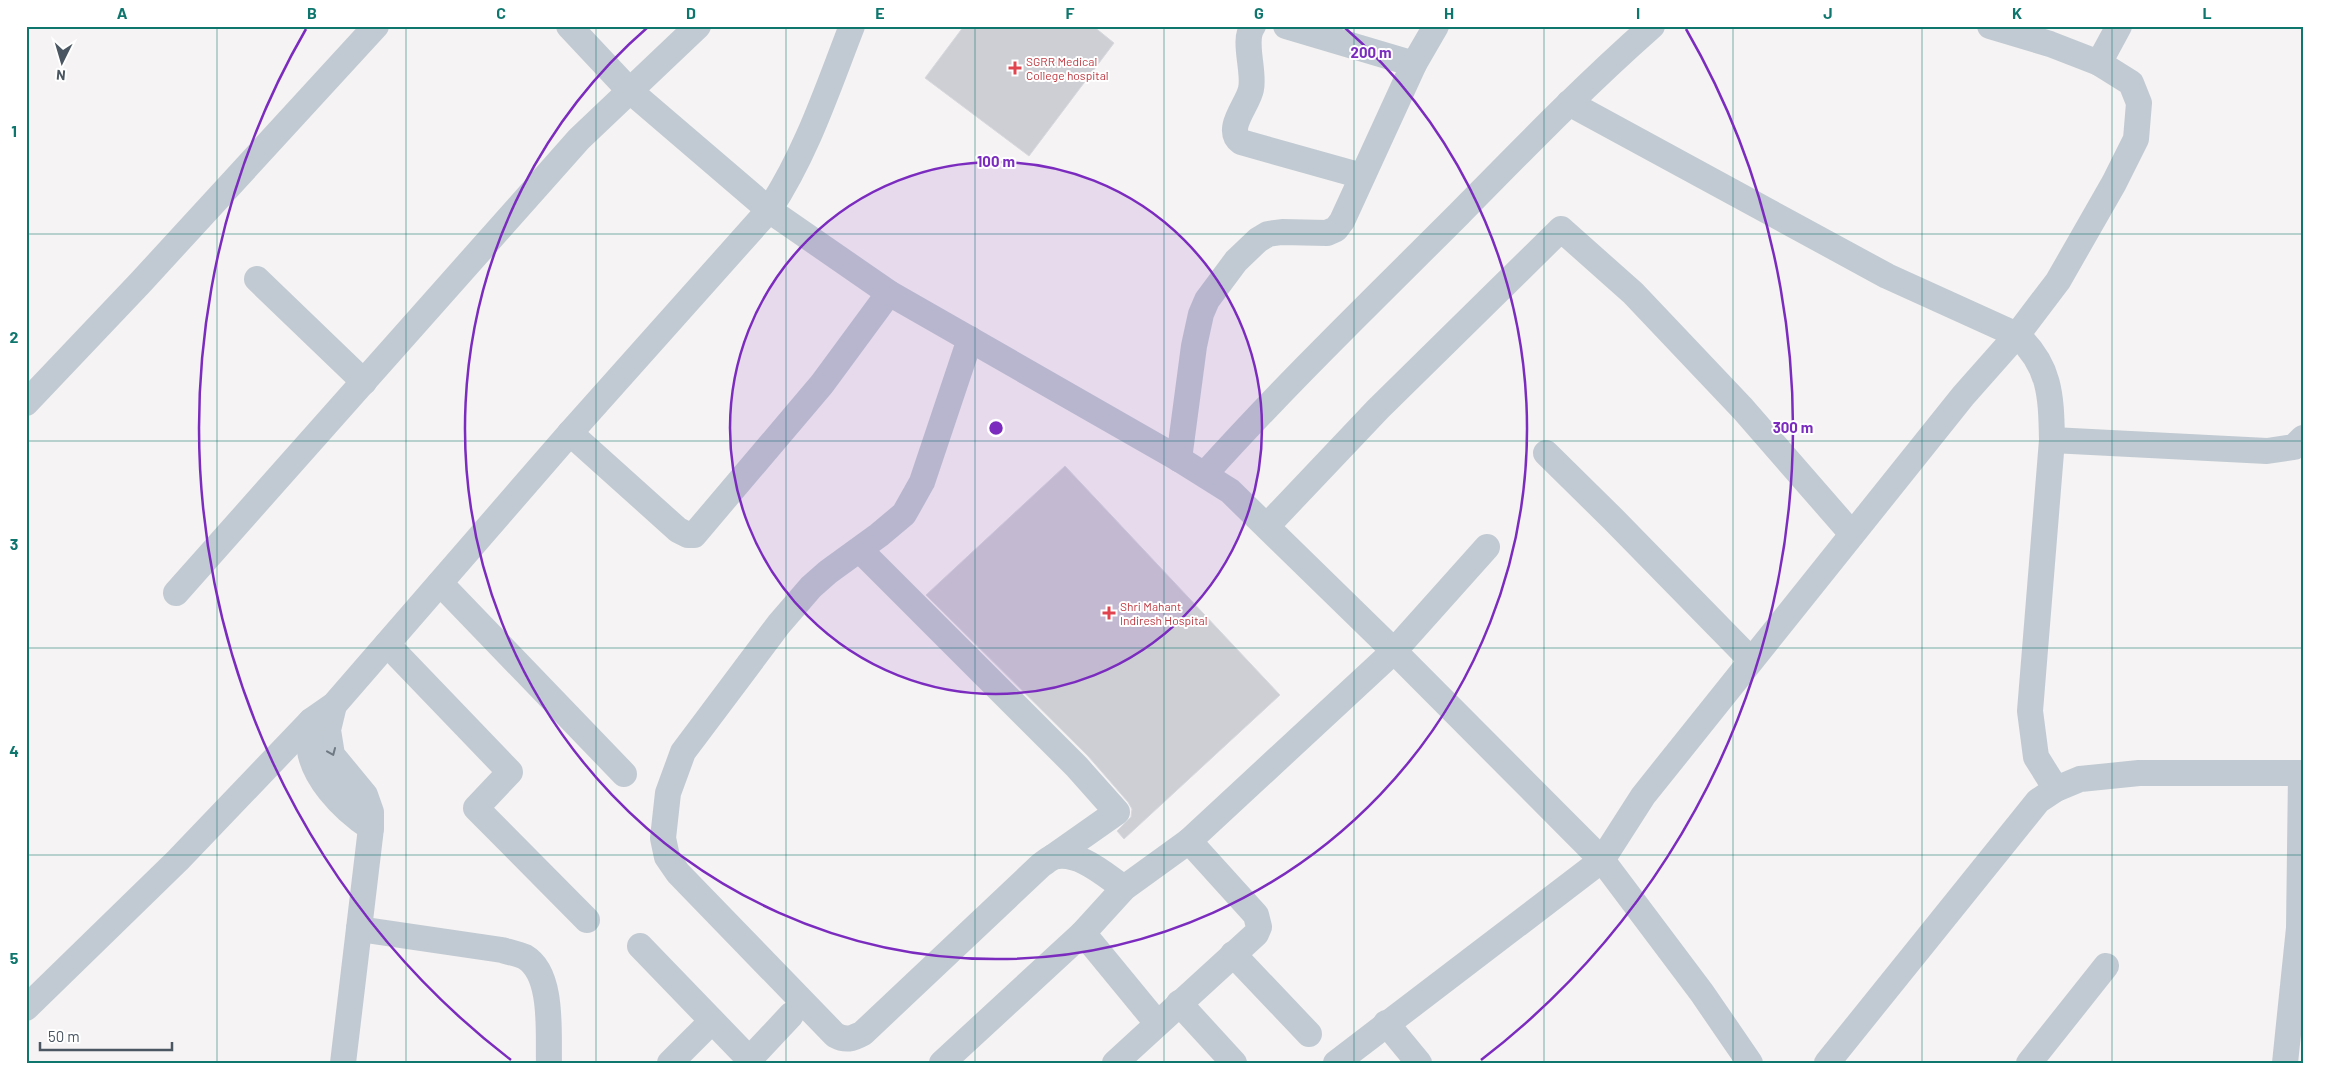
<svg xmlns="http://www.w3.org/2000/svg" width="2329" height="1089" font-family="Barlow,sans-serif">
  <rect width="100%" height="100%" fill="#f5f3f3"/>
  <!-- building -->
  <g fill="#cdcfd5" stroke="#d7d9de">
    <path d="M964,26H1093L1114,43L1029,156L925,78Z"/>
    <path d="M1065,466L1280,695L1124,839L1117,831L1131,817L1132,809L1128,802L1088,756L926,595Z"/>
  </g>
  <g fill="none" stroke-linecap="round" stroke-linejoin="round">
    <!-- minor -->
    <g stroke="#c1cad2" stroke-width="26">
      <path d="M569,26L629,90L769,210L889,293L1179,459L1230,491L1394,651L1602,860L1702,993L1750,1063"/>
      <path d="M1253,26C1242,40 1255,71 1251,89C1248,105 1224,129 1241,142L1362,176"/>
      <path d="M1286,26L1414,64"/>
      <path d="M2099,63L2119,26"/>
      <path d="M1569,103L1887,276L2017,335C2051,367 2051,396 2052,440L2030,711L2036,757L2056,789"/>
      <path d="M257,279L364,382"/>
      <path d="M970,339L922,482L904,514L879,535L828,572L811,587L779,624L683,752L668,793L663,838L667,857L678,873L835,1035C846,1041 852,1039 863,1033L1040,866C1044,863 1049,859 1053,857C1078,850 1105,875 1124,888"/>
      <path d="M26,403L140,283L376,26"/>
      <path d="M570,433L678,530L688,535H694L822,384L889,293"/>
      <path d="M2052,440L2267,451L2294,447L2303,438"/>
      <path d="M1546,453L1613,519L1751,660"/>
      <path d="M1179,459L1194,346L1201,314L1207,300L1236,261L1258,240L1268,234L1282,232L1327,233L1336,229L1342,221L1414,64L1436,26"/>
      <path d="M1205,474C1286,384 1373,300 1459,214C1522,150 1584,86 1652,26"/>
      <path d="M1267,526L1378,409L1561,229L1633,293L1743,409L1852,534"/>
      <path d="M860,550L1077,767L1117,812L1053,857"/>
      <path d="M440,583L624,774"/>
      <path d="M176,593L579,139L698,26"/>
      <path d="M387,644L510,772L476,808L587,920"/>
      <path d="M334,705L328,730L332,755L365,795L371,812V828L343,1063"/>
      <path d="M311,721C310,727 309,734 309,741C309,776 344,810 371,828"/>
      <path d="M359,929L502,950C509,952 518,954 525,957C554,974 548,1034 549,1063"/>
      <path d="M1083,933L1157,1023"/>
      <path d="M640,946L753,1063"/>
      <path d="M1233,954L1309,1034"/>
      <path d="M1179,1003L1234,1063"/>
      <path d="M26,1008L178,860L311,721L334,705L570,433L769,210C807,152 827,90 852,26"/>
      <path d="M1386,1023L1419,1063"/>
      <path d="M670,1063L712,1021"/>
      <path d="M746,1063L791,1015"/>
      <path d="M942,1063L1083,933L1124,888L1189,841L1394,651L1487,547"/>
      <path d="M1115,1063L1256,934L1259,927L1256,915L1189,841"/>
      <path d="M1336,1063L1602,860L1643,796L1963,396L2017,335L2058,281L2114,183L2136,139L2139,103L2131,83L2099,63L2050,44L1990,26"/>
      <path d="M1827,1063L2038,801L2056,789L2080,779L2139,773H2301L2299,928L2285,1063"/>
      <path d="M2029,1063L2106,966"/>
    </g>
  </g>
  <!-- one-way arrows -->
  <defs><path id="oneway-chevron" d="M-2-3.5L2.5 0L-2 3.5" fill="none" stroke-width="1.6" stroke-linecap="round" stroke-linejoin="round" transform="scale(1.25)"/></defs>
  <use stroke="#6e7983" href="#oneway-chevron" transform="translate(332 752) rotate(67)"/>
  <!-- grid -->
  <path fill="none" stroke="#0f766e" stroke-width="1" stroke-opacity="0.55" d="M217,26V1063M406,26V1063M596,26V1063M786,26V1063M975,26V1063M1164,26V1063M1354,26V1063M1544,26V1063M1733,26V1063M1922,26V1063M2112,26V1063M26,234H2303M26,441H2303M26,648H2303M26,855H2303"/>
  <!-- distance rings -->
  <circle cx="996" cy="428" r="266" fill="#7b2cbf" fill-opacity=".12"/>
  <g fill="none" stroke="#7b2cbf" stroke-width="2.5">
    <circle cx="996" cy="428" r="266"/>
    <path d="M1344 27A531 531 0 1 1 648 27"/>
    <path d="M511 1060A797 797 0 0 1 306 29M1686 29A797 797 0 0 1 1481 1060"/>
  </g>
  <!-- markers -->
  <g fill="#e0444e" stroke="#fff" stroke-width="2">
    <path d="M1012.5 60.5h5v5h5v5h-5v5h-5v-5h-5v-5h5z"/>
    <path d="M1106.5 605.5h5v5h5v5h-5v5h-5v-5h-5v-5h5z"/>
  </g>
  <g text-anchor="middle" dominant-baseline="central" stroke-width="4" stroke-linejoin="round" paint-order="stroke">
    <!-- health labels -->
    <g font-size="12" fill="#be3a42" stroke="#fff" text-anchor="start">
      <text x="1026" y="61">SGRR Medical<tspan x="1026" dy="14">College hospital</tspan></text>
      <text x="1120" y="606">Shri Mahant<tspan x="1120" dy="14">Indiresh Hospital</tspan></text>
    </g>
  </g>
  <circle cx="996" cy="428" r="8" fill="#7b2cbf" stroke="#fff" stroke-width="2.5"/>
  <g font-size="15" text-anchor="middle" font-weight="bold" fill="#7b2cbf" stroke="#fff" stroke-width="4" stroke-linejoin="round" paint-order="stroke">
    <text x="1371" y="58">200 m</text>
    <text x="996" y="167">100 m</text>
    <text x="1793" y="433">300 m</text>
  </g>
  <!-- border -->
  <rect width="2329" height="1089" fill="none" stroke="#ffffff" stroke-width="55"/>
  <!-- north arrow -->
  <g transform="translate(62 62) rotate(185)" stroke="#ffffff" stroke-width="4" paint-order="stroke">
  <path d="M0-4L9 19L0 12L-9 19Z" fill="#4a5661"/>
  <text y="-8" font-size="14" font-weight="bold" text-anchor="middle" fill="#4a5661">N</text>
  </g>
  <!-- scale -->
  <path d="M40 1042v8h132v-8" fill="none" stroke="#4a5661" stroke-width="2.5"/>
  <text x="48" y="1042" font-size="15" fill="#4a5661" stroke="#ffffff" stroke-width="4" paint-order="stroke">50 m</text>
  <rect x="28" y="28" width="2274" height="1034" fill="none" stroke="#0f766e" stroke-width="2"/>
  <g font-size="16" text-anchor="middle" font-weight="bold" fill="#0f766e">
    <text x="122" y="19">A</text>
    <text x="312" y="19">B</text>
    <text x="501" y="19">C</text>
    <text x="691" y="19">D</text>
    <text x="880" y="19">E</text>
    <text x="1070" y="19">F</text>
    <text x="1259" y="19">G</text>
    <text x="1449" y="19">H</text>
    <text x="1638" y="19">I</text>
    <text x="1828" y="19">J</text>
    <text x="2017" y="19">K</text>
    <text x="2207" y="19">L</text>
    <text x="14" y="137">1</text>
    <text x="14" y="343">2</text>
    <text x="14" y="550">3</text>
    <text x="14" y="757">4</text>
    <text x="14" y="964">5</text>
  </g>
</svg>
